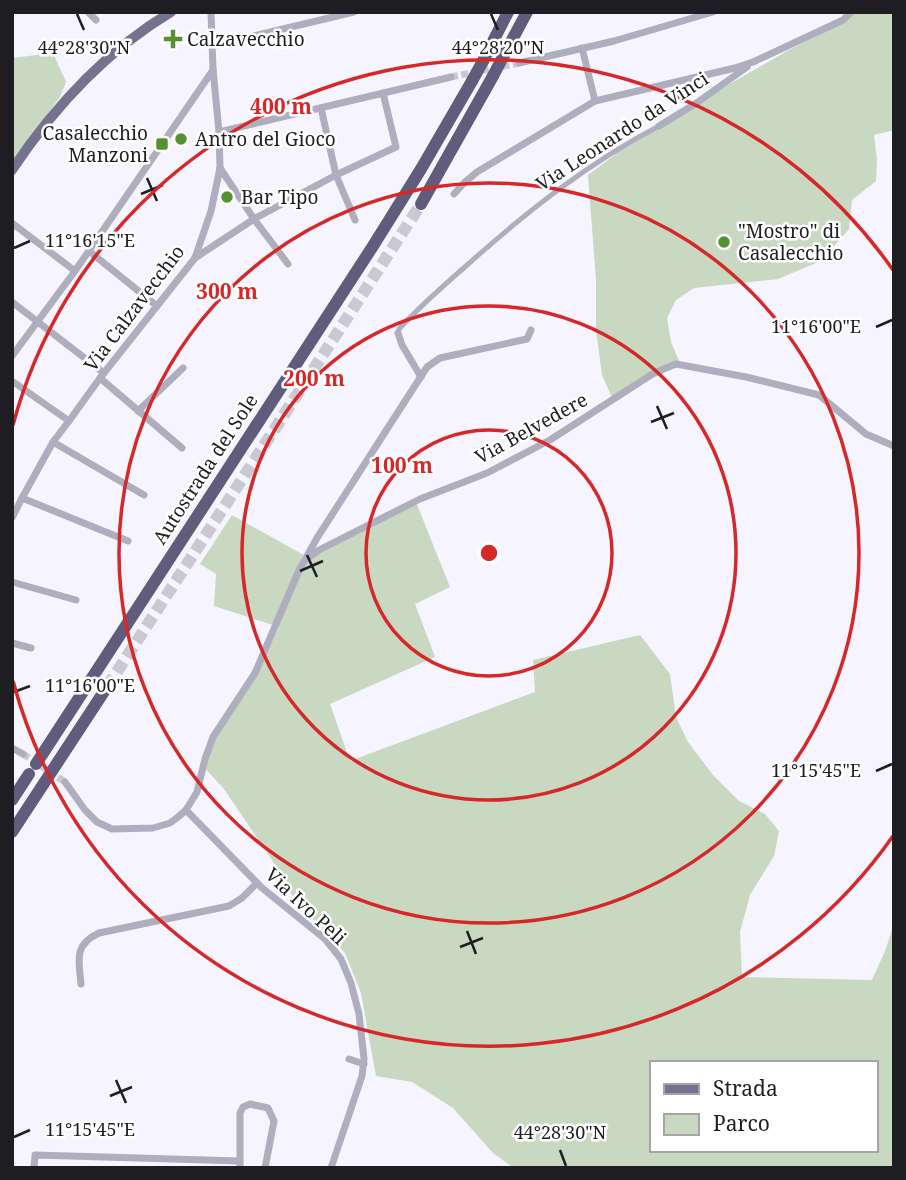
<svg xmlns="http://www.w3.org/2000/svg" width="906" height="1180" font-family="'Noto Serif',serif">
  <rect width="100%" height="100%" fill="#f5f4ff"/>
  <!-- green -->
  <g fill="#c8d8c1" fill-rule="evenodd">
    <path d="M848,12H894V130L874,135L877,160L876,181L852,200L849,229L821,261L778,279L694,288L676,300L667,318L671,342L680,363L613,400L602,375L596,330V280L588,175L641,135L787,51L844,22Z"/>
    <path d="M53,53L66,82L60,97L12,162V58Z"/>
    <path d="M416,502L450,587L415,604L435,657L330,704L350,761L535,692L533,660L640,635L670,674L676,717L688,742L713,775L739,801L765,814L779,831L774,856L750,895L740,932L742,977L872,980L885,951L894,924V1168H514L493,1153L453,1108L412,1082L376,1076L361,993L345,953L295,901L272,860L224,789L203,766L212,737L258,673L279,627L214,606L216,574L200,564L232,515L309,558ZM652,1063H876V1150H652Z"/>
  </g>
  <g fill="none" stroke-linecap="round" stroke-linejoin="round">
    <!-- minor-tunnel -->
    <g stroke="#cac9d3" stroke-width="7" stroke-dasharray="7 3.5" stroke-linecap="butt">
      <path d="M451,77L519,63"/>
      <path d="M23,754L65,782"/>
    </g>
    <!-- motorway-tunnel -->
    <path stroke="#cac9d3" stroke-width="12" stroke-dasharray="12 6" stroke-linecap="butt" d="M107,687L421,204"/>
    <!-- pedestrian -->
    <path stroke="#afaebe" stroke-width="5" d="M398,333L399,329C420,306 443,286 466,266C525,213 588,163 659,126"/>
    <!-- minor -->
    <g stroke="#afaebe" stroke-width="7">
      <path d="M88,12L96,20"/>
      <path d="M212,46L354,12"/>
      <path d="M582,48L595,101"/>
      <path d="M519,63L614,41L713,12"/>
      <path d="M321,108L336,175L355,220"/>
      <path d="M659,126L695,104L747,67"/>
      <path d="M219,132L451,77"/>
      <path d="M220,168L254,219L288,264"/>
      <path d="M454,194L465,182L477,172L595,101L735,68L753,62L843,20L851,12"/>
      <path d="M12,223L75,271"/>
      <path d="M89,251L157,306"/>
      <path d="M195,258L254,219L336,175L396,147L383,93"/>
      <path d="M12,302L104,373"/>
      <path d="M398,333L402,345L421,377"/>
      <path d="M12,356L75,271L213,70"/>
      <path d="M100,378L182,448"/>
      <path d="M12,381L69,421"/>
      <path d="M138,411L183,368"/>
      <path d="M53,442L144,495"/>
      <path d="M22,498L128,541"/>
      <path d="M12,518L22,498L53,442L69,421L100,378L195,258L211,211L220,168L219,132L213,69L211,12"/>
      <path d="M307,556L317,538L427,367L440,358L527,339L531,330"/>
      <path d="M12,582L76,600"/>
      <path d="M12,643L31,648"/>
      <path d="M12,748L23,754"/>
      <path d="M65,782L85,810L97,822L112,829L153,828L170,823L178,817L186,810L197,792L205,759L213,737L255,673L300,568L305,560L319,550L420,499L487,473L550,440L654,373L676,364L746,377L819,395L866,434L894,446"/>
      <path d="M186,810L261,887L325,939L341,959L351,983L359,1014L364,1059L362,1076L331,1168"/>
      <path d="M81,984C79,961 73,945 99,933L229,906L242,898L257,883"/>
      <path d="M349,1059L364,1064"/>
      <path d="M34,1168L35,1155L240,1161"/>
      <path d="M240,1168V1113L243,1107L250,1104L268,1108L274,1121L265,1168"/>
    </g>
    <!-- primary -->
    <path stroke="#75728e" stroke-width="10" d="M12,170C54,107 106,51 171,12"/>
    <!-- motorway -->
    <g stroke="#605c7c" stroke-width="12">
      <path d="M504,55L527,12"/>
      <path d="M483,61L508,12"/>
      <path d="M421,204L493,76"/>
      <path d="M36,764L373,246L421,169L472,81"/>
      <path d="M12,800L29,774"/>
      <path d="M12,832L107,687"/>
    </g>
    <!-- motorway-bridge -->
    <g stroke="#605c7c" stroke-width="12">
      <path d="M493,76L504,55"/>
      <path d="M472,81L483,61"/>
    </g>
  </g>
  <!-- ticks -->
  <path fill="none" stroke="#1e1e22" stroke-width="2.5" d="M77,14L84,30M491,14L498,30M147,178L157,201M141,194L163,185M14,248L30,241M876,327L892,320M657,406L667,429M651,422L674,413M307,555L317,577M300,571L323,561M14,692L30,686M876,771L892,764M467,931L476,954M460,947L483,938M116,1080L126,1103M110,1096L132,1087M14,1137L30,1130M560,1150L566,1166"/>
  <!-- distance rings -->
  <g fill="none" stroke="#d62828" stroke-width="3.5">
    <circle cx="489" cy="553" r="123"/>
    <circle cx="489" cy="553" r="247"/>
    <circle cx="489" cy="553" r="370"/>
    <path d="M893 836A493 493 0 0 1 13 681M13 425A493 493 0 0 1 893 270"/>
  </g>
  <!-- markers -->
  <g fill="#559130" stroke="#fff" stroke-width="2.5">
    <path d="M169.5 28.5h7v7h7v7h-7v7h-7v-7h-7v-7h7z"/>
    <circle cx="181" cy="139" r="7"/>
    <rect x="155" y="137" width="14" height="14" rx="3.5"/>
    <circle cx="227" cy="197" r="7"/>
    <circle cx="724" cy="242" r="7"/>
  </g>
  <g text-anchor="middle" dominant-baseline="central" stroke-width="5" stroke-linejoin="round" paint-order="stroke">
    <!-- poi labels -->
    <g font-size="19" fill="#1e1e22" stroke="#fff" text-anchor="start">
      <text x="187" y="39">Calzavecchio</text>
      <text x="148" y="133" text-anchor="end">Casalecchio<tspan x="148" dy="22">Manzoni</tspan></text>
      <text x="195" y="139">Antro del Gioco</text>
      <text x="241" y="197">Bar Tipo</text>
      <text x="738" y="231">"Mostro" di<tspan x="738" dy="22">Casalecchio</tspan></text>
    </g>
    <!-- street labels -->
    <g font-size="19" fill="#1e1e22" stroke="#fff">
      <text transform="translate(622 131) rotate(-33)">Via Leonardo da Vinci</text>
      <text transform="translate(134 308) rotate(-53)">Via Calzavecchio</text>
      <text transform="translate(531 428) rotate(-29)">Via Belvedere</text>
      <text transform="translate(205 469) rotate(-57)">Autostrada del Sole</text>
      <text transform="translate(306 906) rotate(43)">Via Ivo Peli</text>
    </g>
  </g>
  <g font-size="18" text-anchor="middle" fill="#1e1e22" stroke="#fff" stroke-width="5" stroke-linejoin="round" paint-order="stroke">
    <text x="84" y="54">44°28'30"N</text>
    <text x="498" y="54">44°28'20"N</text>
    <text x="90" y="247">11°16'15"E</text>
    <text x="816" y="333">11°16'00"E</text>
    <text x="90" y="692">11°16'00"E</text>
    <text x="816" y="777">11°15'45"E</text>
    <text x="90" y="1136">11°15'45"E</text>
    <text x="560" y="1139">44°28'30"N</text>
  </g>
  <circle cx="489" cy="553" r="10" fill="#d62828" stroke="#fff" stroke-width="3.5"/>
  <g font-size="21" text-anchor="middle" font-weight="bold" fill="#d62828" stroke="#fff" stroke-width="5" stroke-linejoin="round" paint-order="stroke">
    <text x="281" y="114">400 m</text>
    <text x="227" y="299">300 m</text>
    <text x="314" y="386">200 m</text>
    <text x="402" y="473">100 m</text>
  </g>
  <!-- border -->
  <rect width="906" height="1180" fill="none" stroke="#1e1e22" stroke-width="28"/>
  <!-- legend -->
  <rect x="650" y="1061" width="228" height="91" fill="#ffffff" stroke="#a5a5a7" stroke-width="2"/>
  <rect x="664" y="1084" width="35" height="10" fill="#75728e" stroke="#a5a5a7" stroke-width="2"/>
  <text x="713" y="1096" font-size="21" fill="#1e1e22">Strada</text>
  <rect x="664" y="1114" width="35" height="21" fill="#c8d8c1" stroke="#a5a5a7" stroke-width="2"/>
  <text x="713" y="1131" font-size="21" fill="#1e1e22">Parco</text>
</svg>
